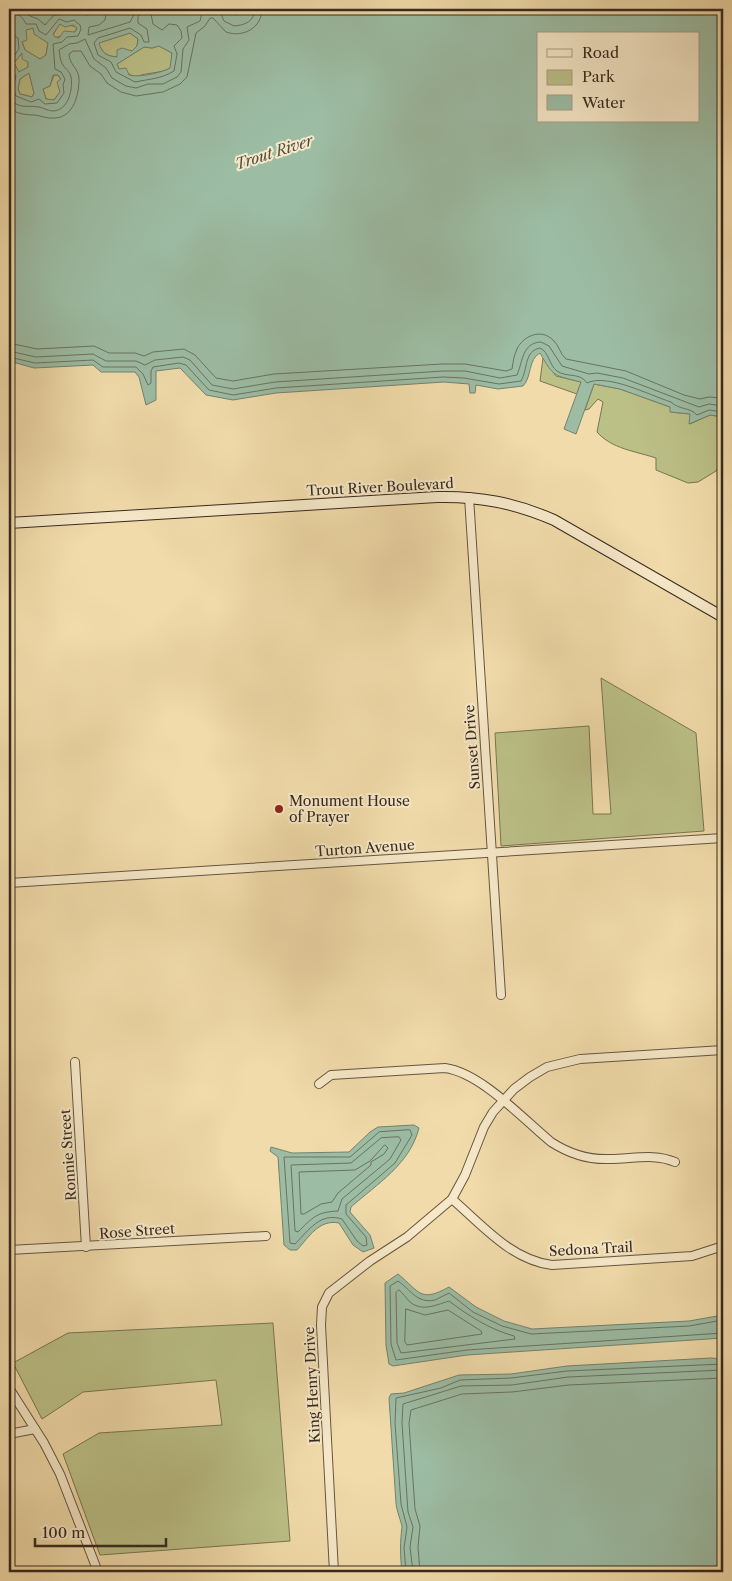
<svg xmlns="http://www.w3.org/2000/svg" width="732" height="1581" font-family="'Libre Caslon Text',serif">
  <rect width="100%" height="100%" fill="#f1dbaa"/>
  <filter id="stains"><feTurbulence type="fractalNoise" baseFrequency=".004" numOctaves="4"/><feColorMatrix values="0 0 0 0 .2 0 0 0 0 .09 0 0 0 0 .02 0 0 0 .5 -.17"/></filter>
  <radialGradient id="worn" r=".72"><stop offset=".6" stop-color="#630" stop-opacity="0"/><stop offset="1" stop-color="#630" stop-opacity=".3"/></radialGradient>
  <!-- green -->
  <g fill="#bbc087" stroke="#797552">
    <path d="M60,23L77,27L75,32L54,38L53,35Z"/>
    <path d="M33,28L35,34L48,43L46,55L40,59L25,50L22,41L26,30Z"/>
    <path d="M130,33L138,39L137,46L132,51L125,50L117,57C106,56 103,53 98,43Z"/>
    <path d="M159,46L172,53L171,68C159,74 148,72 135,77L119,69L117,64L144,47L152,48Z"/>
    <path d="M22,53L28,62V67L19,72L14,63Z"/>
    <path d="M29,73L34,93L32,97L20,94L18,89L20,79Z"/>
    <path d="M54,75H58L61,80L60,92L54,100L46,99L43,89L50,86Z"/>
    <path d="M543,358L556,376L581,382L577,394L540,381Z"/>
    <path d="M594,384L620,389L670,407L671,412L691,414L690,424L710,415L723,417V458L716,471L698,482L688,483L656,470V458C635,451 612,449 597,432L603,402L598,399L589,409L585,410Z"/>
    <path d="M601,678L696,733L704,831L501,846L495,733L589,726L593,814H611Z"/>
    <path d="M273,1323L290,1541L100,1555L63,1454L99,1433L222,1425L216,1380L83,1392L42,1419L13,1363L68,1333Z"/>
  </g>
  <!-- water -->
  <g fill="#9cbca4" stroke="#74826e" fill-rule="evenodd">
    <path d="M9,9H84L86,15L96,14V9H110L113,11L122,9H185V14H191L192,9H231L234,15L241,14L243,9H723V417L710,415L689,424L690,414L670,412V407L620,389L594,384L576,434L564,429L581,382C554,375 554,378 540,353C528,359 532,377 523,386L498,389L476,385L475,393H470L469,384L444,382L276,393L233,400L206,395L180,368L156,371V400L146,405L139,377L135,372H101L93,365L34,368L9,361ZM60,24L65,27L73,25L77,28L75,32L64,31L59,38L55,37L53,34ZM33,28L34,34L48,43L46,55L40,59L25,50L22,42L27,40L26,30ZM130,33L138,39L137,46L132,51L122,48L117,50V57C106,56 102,53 99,43ZM538,34H698V121H538ZM159,46L172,53L170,68C161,73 138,78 129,75L126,68L119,69L117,64L144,47L152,48ZM22,53V59L28,62V67L19,72L14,63ZM29,73L34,93L32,97L20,94L18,89L20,79ZM53,75H58L61,79L57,82L60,92L54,100L46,99L43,89L50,86Z"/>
    <path d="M414,1125L419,1128C410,1164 377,1184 351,1207L350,1212L370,1235L374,1248L363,1252L353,1245L339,1223C319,1219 309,1237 297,1250H290L284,1245L278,1157L270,1151L271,1147L292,1153L349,1152L370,1132L378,1127Z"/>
    <path d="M398,1274C420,1292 420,1303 449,1287L476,1307L504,1321L532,1329L689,1321L723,1315V1338L467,1355L393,1366L389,1364L386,1345L385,1283Z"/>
    <path d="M711,1358L723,1359V1572H402C400,1556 400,1542 402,1527C402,1524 396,1509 396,1503L389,1398L391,1394L404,1393L459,1375L511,1374L567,1366Z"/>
  </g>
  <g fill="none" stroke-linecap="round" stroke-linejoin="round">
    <!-- shore -->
    <g stroke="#6a7361" stroke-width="1">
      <path d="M19,9L30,16L38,19L45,25L54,15L71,14L73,9"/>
      <path d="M107,9L105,20L99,25L89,27L88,35L130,22L137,9"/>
      <path d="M219,9L224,21L234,26C245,25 254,22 255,9"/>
      <path d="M141,13L151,14L153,24L162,30L169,24L177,25L181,31L182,38L174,46L177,54L174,71C161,79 149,79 135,82L116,72L111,62L98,55L94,43L98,38L130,28L141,35L144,42H149L147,29L138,23V17Z"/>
      <path d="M9,22L12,16C19,12 23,18 26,24H36L39,31L46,35L59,19L67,22L74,20L80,25L81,29L78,36L67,37L62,42L53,44L55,69L61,72L65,79L63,85L64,93L57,103L45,104L39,99L31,102L16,96L13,88L16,76L9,63L19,49L18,38L9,32"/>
      <path d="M9,96C16,110 27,105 39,107C44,108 48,111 53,111C69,110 73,89 71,77C70,71 66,70 63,65C60,62 60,54 59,50L69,44L77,43L85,39L94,59L106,68L112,78L126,86L136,88L148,84H163L177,77L181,72L183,49L189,40L187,27L200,21L203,9"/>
      <path d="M9,108C17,114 26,115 35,115C41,116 48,119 55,118C74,117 79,94 79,79C79,69 69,64 69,54L73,51H81L90,66L101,74L107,83L121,92L136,96L163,92L180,84L187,77L196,33L205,26L210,18H213L226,32C243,38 262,28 262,9"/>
      <path d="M9,343L37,349L94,346L109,353H135L144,356L153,352L184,349L195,355L216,378L233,381L274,374L442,364H465L506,371L512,369C513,362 514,355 517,349C523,336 541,328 553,340C559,345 560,354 566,359L626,371L684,395L700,399L709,397L723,398"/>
      <path d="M9,351L36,357L93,354L106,361H136L145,365L155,360L183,357L190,360L212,385L233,389L275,382L443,371H465L500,378L517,375C523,361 522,343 541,342L549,346L562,366L589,374L597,373L623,378L699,407L709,404L723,406"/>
      <path d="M9,357L35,363L93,360L103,367H136L143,374L148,385L151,383V371L153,367L179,363L186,365L209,390L233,395L276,388L443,377L464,378L499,384L521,381C528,369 524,351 540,348C549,352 549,365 557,371C567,378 580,372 587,383C607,373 649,395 671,402C679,410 690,407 697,415L709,410L723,412"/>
      <path d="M410,1130L412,1135L395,1163L346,1205V1214L366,1237L367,1245L363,1246L357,1241L342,1219C320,1212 309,1230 295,1244L290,1243L284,1157H350L379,1132Z"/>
      <path d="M399,1137L401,1140L390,1159L342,1199L338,1211C317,1212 313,1217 298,1232L295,1231L291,1165L351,1163L381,1138Z"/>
      <path d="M385,1145L388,1148L384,1154L371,1162V1165L338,1193L332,1202L321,1204L304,1214H301L299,1172L355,1170L370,1161Z"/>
      <path d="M399,1290C403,1293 406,1298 410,1302C422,1312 436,1305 449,1301C469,1316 489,1329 514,1336L515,1339L401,1353L397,1343L396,1293Z"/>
      <path d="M406,1309L425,1315L448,1310L481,1331L482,1334L407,1345L405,1342Z"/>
      <path d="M723,1320L689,1326L531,1334L502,1326L473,1312L449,1293C444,1295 440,1298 435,1300C417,1304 411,1290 398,1281L390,1286L391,1344L396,1360L467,1350L723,1333"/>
      <path d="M406,1572L404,1548L407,1527L401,1504L395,1423L396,1398L441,1388L460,1380L511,1378L567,1371L723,1364"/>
      <path d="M413,1572L410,1547L413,1527L408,1512L402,1423L403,1404L461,1386L512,1385L568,1377L723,1370"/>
      <path d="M420,1572L418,1547L420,1526L415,1509L409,1423L411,1410L462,1394L512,1392L569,1385L723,1378"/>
    </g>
    <defs>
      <g id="street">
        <path d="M469,497L501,995"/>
        <path d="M9,883L723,838"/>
        <path d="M75,1062L86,1247"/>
        <path d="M319,1084L331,1075L445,1068C481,1073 522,1118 551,1142C568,1153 589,1160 610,1159C632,1159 655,1153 675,1162"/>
        <path d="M452,1199C481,1224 511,1260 552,1265L677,1257L692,1256L723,1246"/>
        <path d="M9,1250L266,1236"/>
        <path d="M9,1388L44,1443L60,1474L98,1572"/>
        <path d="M9,1434L35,1429"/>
        <path d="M334,1572L321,1325L322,1307L329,1293L370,1261L407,1237L452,1199L465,1175L484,1127L493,1112L514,1089L530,1077L547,1067L580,1059L723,1050"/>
      </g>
      <path id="secondary" d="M9,523L437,497C479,496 515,503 554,520L723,617"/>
    </defs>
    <!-- street casing -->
    <use href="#street" stroke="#665641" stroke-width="10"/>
    <!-- secondary casing -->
    <use href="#secondary" stroke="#372a1e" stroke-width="12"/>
    <!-- street -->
    <use href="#street" stroke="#f6e8c8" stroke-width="8"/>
    <!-- secondary -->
    <use href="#secondary" stroke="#f6e8c8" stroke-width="10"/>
  </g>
  <!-- markers -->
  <circle fill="#8f2418" stroke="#f6e8c8" stroke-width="2" cx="279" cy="809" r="5"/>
  <g text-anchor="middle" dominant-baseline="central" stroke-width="4" stroke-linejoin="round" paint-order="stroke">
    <!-- street labels -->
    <g font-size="14" fill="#372a1e" stroke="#f6e8c8">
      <text transform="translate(380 487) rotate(-3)">Trout River Boulevard</text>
      <text transform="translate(472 747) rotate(-94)">Sunset Drive</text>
      <text transform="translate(365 848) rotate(-4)">Turton Avenue</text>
      <text transform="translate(68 1155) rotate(-94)">Ronnie Street</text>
      <text transform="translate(137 1231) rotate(-4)">Rose Street</text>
      <text transform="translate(591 1249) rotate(-3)">Sedona Trail</text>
      <text transform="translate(312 1385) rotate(-93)">King Henry Drive</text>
    </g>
    <!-- poi labels -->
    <g font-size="14" fill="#372a1e" stroke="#f6e8c8" text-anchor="start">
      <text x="289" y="801">Monument House<tspan x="289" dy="16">of Prayer</tspan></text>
    </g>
    <!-- water labels -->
    <g font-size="15" font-style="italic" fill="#504e40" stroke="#f6e8c8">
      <text transform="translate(274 152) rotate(-18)">Trout River</text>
    </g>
  </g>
  <!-- margin -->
  <rect width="732" height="1581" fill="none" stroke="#f1dbaa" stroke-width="30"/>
  <rect x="10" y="10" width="712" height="1561" fill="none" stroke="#372a1e" stroke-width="2.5"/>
  <rect x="15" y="15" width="702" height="1551" fill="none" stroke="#372a1e"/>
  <!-- legend -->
  <rect x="537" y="32" width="162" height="90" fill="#f6e8c8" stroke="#aa9c84"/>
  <rect x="547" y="49" width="25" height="8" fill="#f6e8c8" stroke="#aa9c84"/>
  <text x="582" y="58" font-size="15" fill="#372a1e">Road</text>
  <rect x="547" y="70" width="25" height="15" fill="#bbc087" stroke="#aa9c84"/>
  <text x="582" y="82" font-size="15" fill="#372a1e">Park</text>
  <rect x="547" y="95" width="25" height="15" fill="#9cbca4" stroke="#aa9c84"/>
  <text x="582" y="108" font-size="15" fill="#372a1e">Water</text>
  <!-- scale -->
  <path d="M35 1538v8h131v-8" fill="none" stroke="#372a1e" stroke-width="2.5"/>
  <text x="42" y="1538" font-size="15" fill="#372a1e" stroke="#f6e8c8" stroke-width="4" paint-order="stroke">100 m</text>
  <rect width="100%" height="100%" filter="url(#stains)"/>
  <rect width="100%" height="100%" fill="url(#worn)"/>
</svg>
